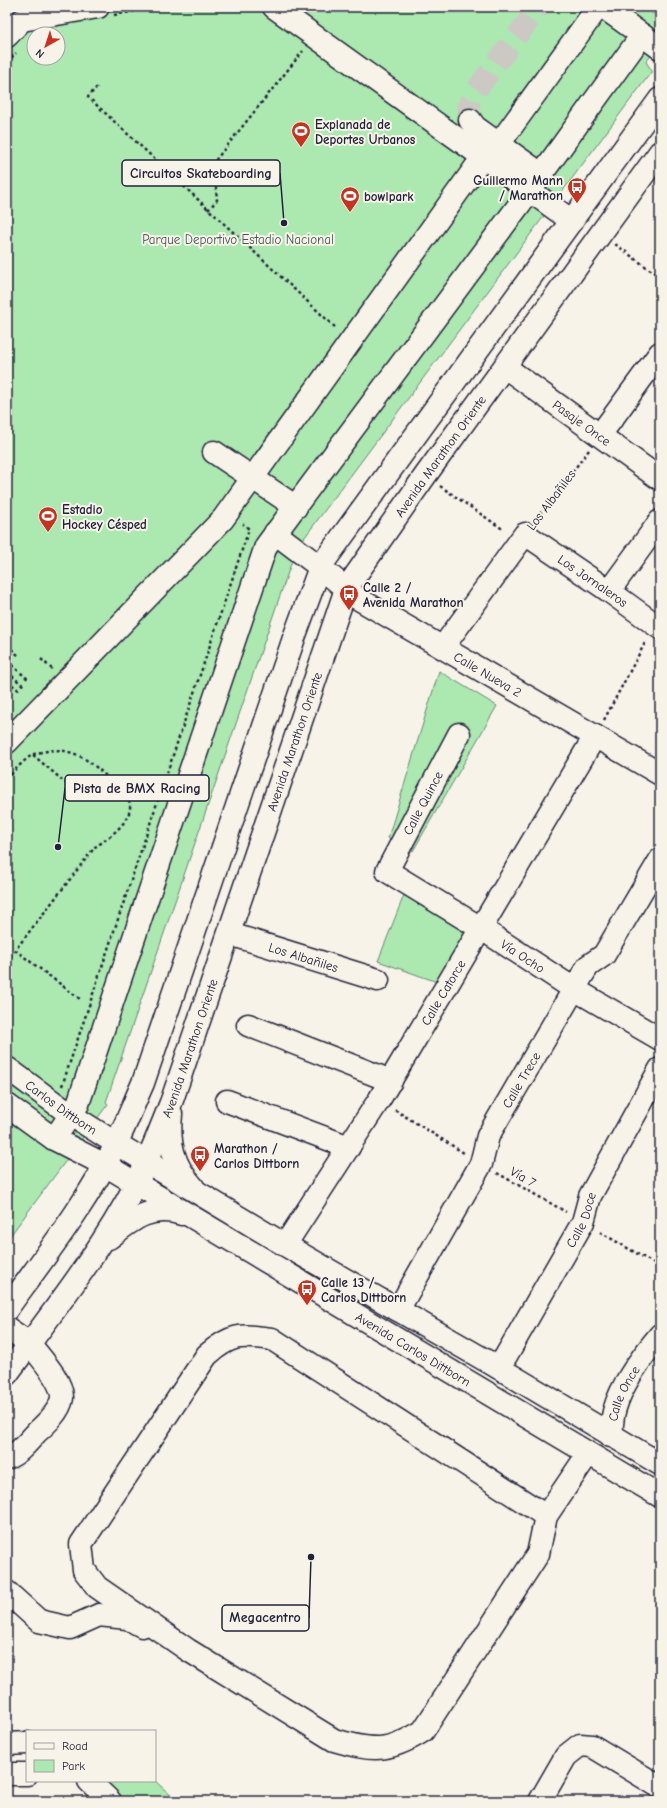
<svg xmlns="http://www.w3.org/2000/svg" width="667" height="1808" font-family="'Comic Neue',sans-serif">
  <rect width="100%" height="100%" fill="#f7f3e8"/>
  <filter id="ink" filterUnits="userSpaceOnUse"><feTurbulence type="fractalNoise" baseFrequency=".025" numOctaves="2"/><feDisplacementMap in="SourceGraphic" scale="8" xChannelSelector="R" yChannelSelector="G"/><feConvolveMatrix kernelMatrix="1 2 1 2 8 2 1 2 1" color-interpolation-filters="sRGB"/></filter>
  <g filter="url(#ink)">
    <!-- green -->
    <g fill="#abe9b0" stroke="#668676" fill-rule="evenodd">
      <path d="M7,7H644L660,19V44L646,62L652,71L296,549L106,1102L108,1104L7,1240ZM34,34H58V58H34Z"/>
      <path d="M439,671L497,706L413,851L388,838Z"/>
      <path d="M406,890L469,928L440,983L378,961Z"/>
      <path d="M99,1781H155L174,1798L172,1801H121Z"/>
    </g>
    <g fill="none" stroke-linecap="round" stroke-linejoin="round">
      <!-- minor-tunnel -->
      <path stroke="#ccc9c5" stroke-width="22" stroke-dasharray="22 11" stroke-linecap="butt" d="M470,120L468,106L473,94L539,7"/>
      <defs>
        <g id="minor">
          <path d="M274,7L572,221"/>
          <path d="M642,35L660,48"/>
          <path d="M7,36L22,20L98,7"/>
          <path d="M470,120L475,127L541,174"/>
          <path d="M499,144L598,7"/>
          <path id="s1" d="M505,367L660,479"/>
          <path d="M600,435L660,353"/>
          <path d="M214,452L296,507"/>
          <path id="s2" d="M275,533L320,567L357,598L660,774"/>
          <path d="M609,591L660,521"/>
          <path id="s3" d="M443,647L525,534L609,591L660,628"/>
          <path id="s4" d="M459,734L387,871L482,929L574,989L660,1039"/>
          <path d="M7,742L223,519L483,157"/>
          <path id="s5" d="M230,934L378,980"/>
          <path d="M248,1025L391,1081"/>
          <path id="s6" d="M7,1068L71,1115L117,1144"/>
          <path d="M227,1101L349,1147"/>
          <path d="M7,1105L54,1139L105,1165"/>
          <path d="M54,1139L78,1104L266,546L525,197L642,35L603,7"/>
          <path id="s7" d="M285,1245L379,1100L595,736"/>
          <path id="s8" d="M398,1310L481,1164L488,1136L574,989L588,966L604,955L660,860"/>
          <path id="s9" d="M499,1368L583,1222L590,1196L660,1069"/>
          <path id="s10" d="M611,1436C612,1426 612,1417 615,1408C622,1384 644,1354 660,1335"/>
          <path d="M7,1458C19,1454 28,1442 37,1432C46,1424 60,1411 62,1398C63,1381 39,1356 29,1343"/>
          <path d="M546,1516L538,1554L423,1731C388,1753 372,1751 334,1740L188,1650L97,1587L84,1570L81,1544L207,1355C232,1333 241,1335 272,1339L546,1516L588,1454"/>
          <path d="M7,1592L39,1621L70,1628L99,1615L127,1618L142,1626"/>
          <path d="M7,1744L27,1743"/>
          <path d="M7,1774H27"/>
          <path d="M89,1781L110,1801"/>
          <path d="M540,1801L566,1756L580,1745L592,1746L660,1787"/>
        </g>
        <g id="major">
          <path d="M171,1114C168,1143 173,1165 193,1187"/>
          <path d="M117,1144L285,1245L499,1368L660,1464"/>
          <path id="s11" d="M105,1165L660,1496"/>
          <path d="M109,1238C132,1220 150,1204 182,1214"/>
          <path d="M7,1309C45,1256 87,1203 116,1144C126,1124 134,1103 143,1083L295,635L320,567L660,99"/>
          <path d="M7,1328L29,1343"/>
          <path id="s12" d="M7,1374C52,1313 101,1251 136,1184C150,1157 161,1128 172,1100L346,589L425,476L660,152"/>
        </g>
      </defs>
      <!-- minor casing -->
      <use href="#minor" stroke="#22223b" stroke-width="25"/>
      <!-- major casing -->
      <use href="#major" stroke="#22223b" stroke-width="25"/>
      <!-- path -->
      <g stroke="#22223b" stroke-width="2.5" stroke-dasharray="3 3" stroke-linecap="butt">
        <path d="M114,15L157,7"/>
        <path d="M7,62L16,53"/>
        <path d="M97,87L88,97L337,329"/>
        <path d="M208,210L217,200L214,162L303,51"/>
        <path d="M615,244L660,277"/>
        <path d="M440,486L504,530"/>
        <path d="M536,519L589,450"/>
        <path d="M7,645L20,657"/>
        <path d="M41,659L52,669"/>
        <path d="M7,661L29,680"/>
        <path d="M7,672L24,686"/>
        <path d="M7,681L20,691"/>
        <path d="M604,720L646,641"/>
        <path d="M33,755L81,796"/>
        <path d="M7,779C14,771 23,761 32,755C36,753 42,752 47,751C82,745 104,775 127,797C140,816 109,838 95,847L9,958"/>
        <path d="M15,950L80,999"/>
        <path d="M62,1086L249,529L243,524"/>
        <path d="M395,1110L464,1153"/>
        <path d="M497,1173L566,1212"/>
        <path d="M600,1232L660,1267"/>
      </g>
      <!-- minor -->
      <use href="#minor" stroke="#f7f3e8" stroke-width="22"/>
      <!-- major -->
      <use href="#major" stroke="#f7f3e8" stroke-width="22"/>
    </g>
  </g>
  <!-- icons -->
  <defs>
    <symbol id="stadium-pin" viewBox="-11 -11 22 30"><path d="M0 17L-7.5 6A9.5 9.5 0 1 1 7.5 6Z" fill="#c8321e" stroke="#f7f3e8"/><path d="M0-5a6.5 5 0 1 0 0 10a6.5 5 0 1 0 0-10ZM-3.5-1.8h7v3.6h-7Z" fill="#fff"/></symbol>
    <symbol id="bus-pin" viewBox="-11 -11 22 30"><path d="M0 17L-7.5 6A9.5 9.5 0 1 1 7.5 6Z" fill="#c8321e" stroke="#f7f3e8"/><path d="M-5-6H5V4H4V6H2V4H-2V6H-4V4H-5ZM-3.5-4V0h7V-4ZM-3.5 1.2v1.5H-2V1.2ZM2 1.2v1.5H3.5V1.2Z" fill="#fff"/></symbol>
  </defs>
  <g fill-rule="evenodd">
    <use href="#stadium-pin" x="290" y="120" width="22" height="30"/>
    <use href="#bus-pin" x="566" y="176" width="22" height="30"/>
    <use href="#stadium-pin" x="339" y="185" width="22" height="30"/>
    <use href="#stadium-pin" x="37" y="505" width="22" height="30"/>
    <use href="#bus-pin" x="338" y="583" width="22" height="30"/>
    <use href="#bus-pin" x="189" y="1144" width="22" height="30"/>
    <use href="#bus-pin" x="296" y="1278" width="22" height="30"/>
  </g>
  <g text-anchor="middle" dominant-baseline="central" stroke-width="4" stroke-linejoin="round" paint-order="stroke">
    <!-- poi labels -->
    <g font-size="13" font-weight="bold" fill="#22223b" stroke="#f7f3e8" text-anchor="start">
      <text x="315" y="124">Explanada de<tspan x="315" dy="15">Deportes Urbanos</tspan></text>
      <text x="563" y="180" text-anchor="end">Guillermo Mann<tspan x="563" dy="15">/ Marathon</tspan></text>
      <text x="364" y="196">bowlpark</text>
      <text x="62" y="509">Estadio<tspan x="62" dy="15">Hockey Césped</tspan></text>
      <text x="363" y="587">Calle 2 /<tspan x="363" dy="15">Avenida Marathon</tspan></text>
      <text x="214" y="1148">Marathon /<tspan x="214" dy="15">Carlos Dittborn</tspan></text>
      <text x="321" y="1282">Calle 13 /<tspan x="321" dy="15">Carlos Dittborn</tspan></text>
    </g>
    <!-- park labels -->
    <g font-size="13" fill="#445458" stroke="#f7f3e8">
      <text x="238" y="239">Parque Deportivo Estadio Nacional</text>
    </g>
    <!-- street labels -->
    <g font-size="13" fill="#22223b" stroke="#f7f3e8">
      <text stroke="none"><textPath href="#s1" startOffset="95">Pasaje Once</textPath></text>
      <text stroke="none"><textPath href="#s12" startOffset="1024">Avenida Marathon Oriente</textPath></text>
      <text transform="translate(551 500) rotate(-53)">Los Albañiles</text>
      <text stroke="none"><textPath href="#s3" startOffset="222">Los Jornaleros</textPath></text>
      <text stroke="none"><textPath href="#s2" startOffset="256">Calle Nueva 2</textPath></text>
      <text stroke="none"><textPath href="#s12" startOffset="700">Avenida Marathon Oriente</textPath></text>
      <text transform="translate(423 803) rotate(-62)">Calle Quince</text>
      <text stroke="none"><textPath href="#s4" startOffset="315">Vía Ocho</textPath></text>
      <text stroke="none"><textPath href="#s5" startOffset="77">Los Albañiles</textPath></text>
      <text stroke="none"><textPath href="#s7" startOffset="298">Calle Catorce</textPath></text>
      <text stroke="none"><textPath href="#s12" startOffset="376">Avenida Marathon Oriente</textPath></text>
      <text stroke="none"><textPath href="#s8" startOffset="262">Calle Trece</textPath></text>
      <text stroke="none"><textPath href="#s6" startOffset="67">Carlos Dittborn</textPath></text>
      <text transform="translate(523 1177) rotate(30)">Vía 7</text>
      <text stroke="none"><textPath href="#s9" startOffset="170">Calle Doce</textPath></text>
      <text stroke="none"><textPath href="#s11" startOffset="359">Avenida Carlos Dittborn</textPath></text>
      <text stroke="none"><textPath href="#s10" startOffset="45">Calle Once</textPath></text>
    </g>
  </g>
  <!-- callouts -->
  <path fill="none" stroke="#22223b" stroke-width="1.5" d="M284 223L280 173M58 847L65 788M311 1557L309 1618"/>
  <g fill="#22223b" stroke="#f7f3e8" stroke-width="1.5">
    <circle cx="284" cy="223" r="4"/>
    <circle cx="58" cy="847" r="4"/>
    <circle cx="311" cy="1557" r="4"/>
  </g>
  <g fill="#f7f3e8" stroke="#22223b" stroke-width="1.5">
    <rect x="122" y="160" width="158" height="26" rx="4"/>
    <rect x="65" y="775" width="144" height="26" rx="4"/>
    <rect x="222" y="1605" width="87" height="26" rx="4"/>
  </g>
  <g font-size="14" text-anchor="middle" font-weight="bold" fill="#22223b">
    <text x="201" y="178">Circuitos Skateboarding</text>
    <text x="137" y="793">Pista de BMX Racing</text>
    <text x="265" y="1622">Megacentro</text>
  </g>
  <!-- margin -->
  <rect width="667" height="1808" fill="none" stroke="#f7f3e8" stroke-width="24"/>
  <rect x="12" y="12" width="643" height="1784" fill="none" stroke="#22223b" stroke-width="1.5" filter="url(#ink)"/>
  <!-- legend -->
  <rect x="26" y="1730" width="130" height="52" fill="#f7f3e8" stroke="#a29fa3"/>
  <rect x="34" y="1743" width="20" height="6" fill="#f7f3e8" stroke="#a29fa3"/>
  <text x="62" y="1750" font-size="12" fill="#22223b">Road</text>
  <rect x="34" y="1760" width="20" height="12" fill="#abe9b0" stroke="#a29fa3"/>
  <text x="62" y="1770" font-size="12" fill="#22223b">Park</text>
  <!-- north arrow -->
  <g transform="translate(46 46) rotate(219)"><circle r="19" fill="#f7f3e8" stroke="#a29fa3"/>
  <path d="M0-3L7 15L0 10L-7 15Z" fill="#c8321e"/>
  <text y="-6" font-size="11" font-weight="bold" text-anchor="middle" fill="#22223b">N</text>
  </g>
</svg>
